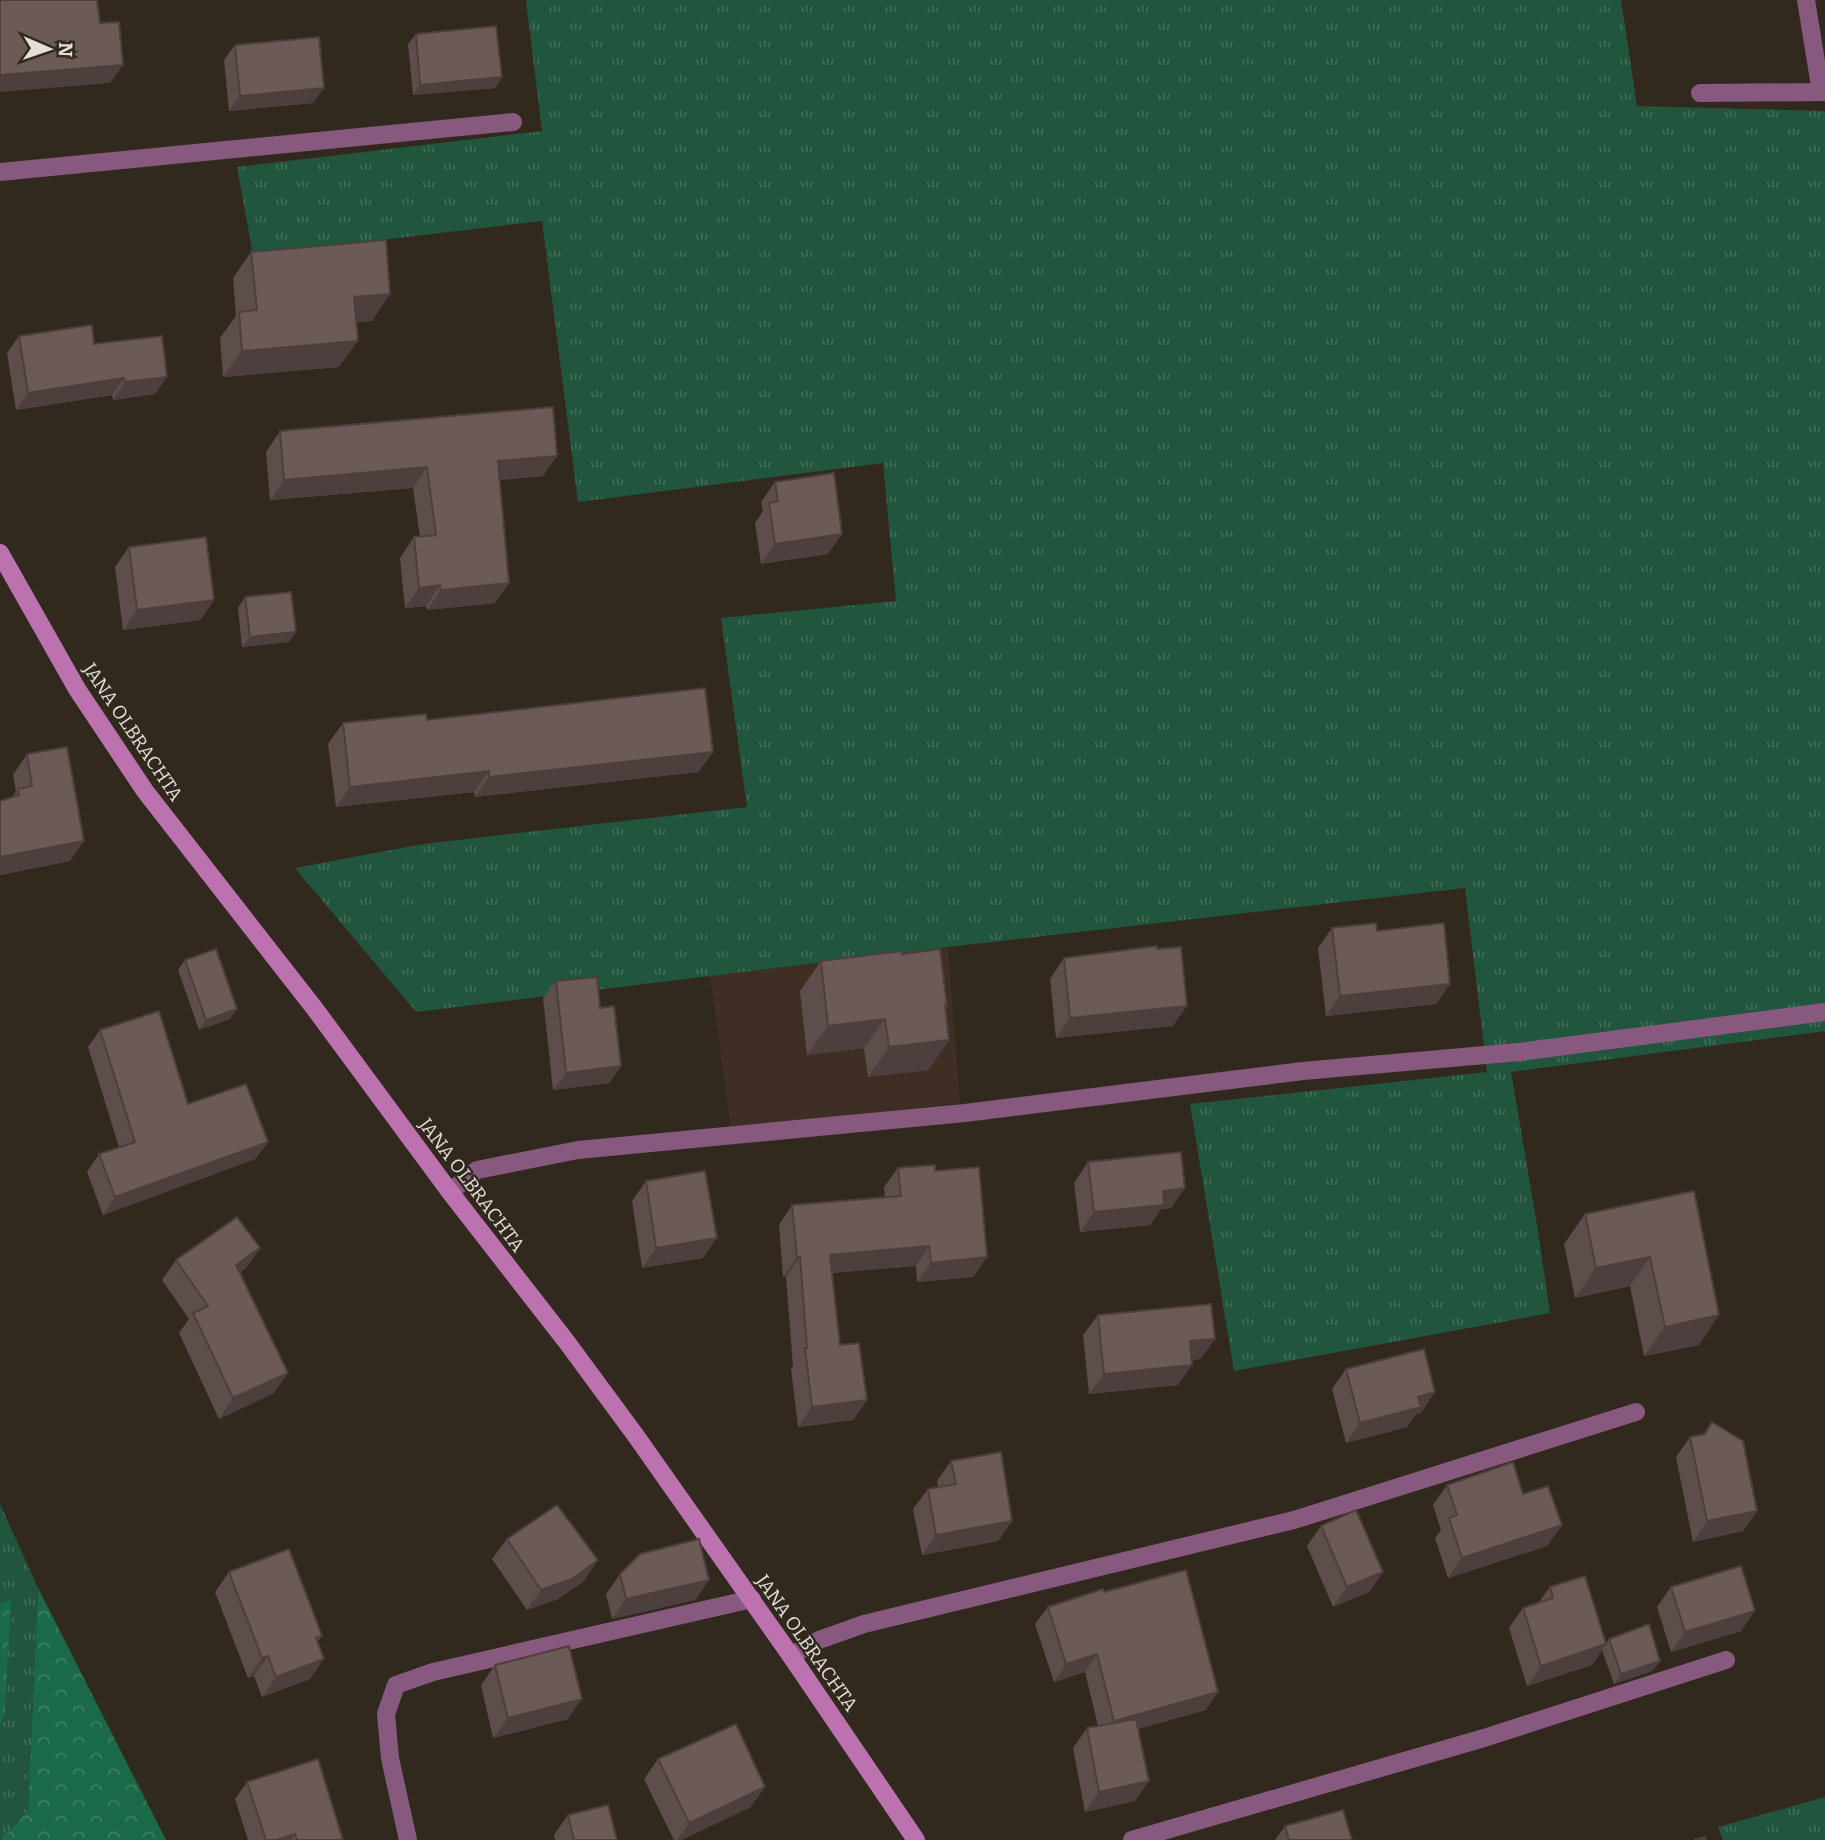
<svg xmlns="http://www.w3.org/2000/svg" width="1825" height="1840" font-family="Bitter,serif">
  <defs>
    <pattern id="grass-tufts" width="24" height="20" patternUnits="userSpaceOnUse" patternTransform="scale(1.75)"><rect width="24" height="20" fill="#21553d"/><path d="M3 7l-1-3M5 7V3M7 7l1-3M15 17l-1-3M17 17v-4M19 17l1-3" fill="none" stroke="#416d58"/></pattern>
    <pattern id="forest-crowns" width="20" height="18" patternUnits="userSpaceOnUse" patternTransform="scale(1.75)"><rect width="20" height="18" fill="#1a6a49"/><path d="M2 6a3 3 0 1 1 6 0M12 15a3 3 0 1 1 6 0" fill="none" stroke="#3b7f62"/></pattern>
  </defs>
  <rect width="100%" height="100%" fill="#32291e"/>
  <!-- education -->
  <path fill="#3f2e24" d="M948,947L960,1103L731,1128L710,976Z"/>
  <!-- grass -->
  <g fill="url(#grass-tufts)">
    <path d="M526,0H1621L1637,106L1825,111V1031L1511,1072L1537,1225L1550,1313L1234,1371L1190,1104L1487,1072L1465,888L948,947L416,1012L295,868L423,844L747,807L721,618L896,601L883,463L578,502L542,221L253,255L237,167L542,131Z"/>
    <path d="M0,1504L38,1588L28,1811L0,1840V1726L5,1713L10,1601L0,1603Z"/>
    <path d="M1825,1797V1840H1723L1718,1827Z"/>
  </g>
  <!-- forest -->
  <g fill="url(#forest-crowns)">
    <path d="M38,1588L166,1840H0L28,1811Z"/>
    <path d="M11,1600L5,1713L0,1726V1603Z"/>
  </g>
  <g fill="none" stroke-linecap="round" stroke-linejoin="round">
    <!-- lane -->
    <g stroke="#87597e" stroke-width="18">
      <path d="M1806,0L1821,92"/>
      <path d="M0,172L513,122"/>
      <path d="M450,1192L477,1170L578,1150L965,1113L1303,1071L1519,1052L1825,1012"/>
      <path d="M791,1656L819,1640L864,1624L1294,1520L1636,1412"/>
      <path d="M408,1840L390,1758L386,1714L396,1685L433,1672L752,1599"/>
      <path d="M1132,1840L1484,1738L1726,1660"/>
    </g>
    <!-- street -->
    <path stroke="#87597e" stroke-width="18" d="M1700,93L1825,92"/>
    <!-- secondary -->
    <path stroke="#bb72ae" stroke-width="18" d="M0,553L77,689L145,791L315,1009L450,1192L566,1341L636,1436L791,1656L916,1840"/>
  </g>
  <!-- wall -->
  <g fill="#5d4d4b">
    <path d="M416,34L502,77L495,88L413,95L408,44Z"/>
    <path d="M235,45L313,103L229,111L224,60Z"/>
    <path d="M251,252L372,321L356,322L339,367L223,377L220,338L236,316L233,278Z"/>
    <path d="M19,336L94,344L167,377L155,394L113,400L112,395L16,410L7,353Z"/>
    <path d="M280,431L543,476L500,480L509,583L495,603L427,610L426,606L405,608L400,558L414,537H420L413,488L270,500L266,452Z"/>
    <path d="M775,482L828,554L761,564L755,523L763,511L761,502Z"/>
    <path d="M129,547L214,600L200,620L123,630L115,567Z"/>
    <path d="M245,597L289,642L242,647L238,608Z"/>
    <path d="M427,720L713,752L698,772L475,797L474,792L336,807L328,744L343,723Z"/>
    <path d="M27,754L70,861L0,875V801L12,797L16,792L13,775Z"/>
    <path d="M1332,928L1377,931L1450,984L1436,1004L1326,1016L1318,948Z"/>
    <path d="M902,954L947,1006L945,1008L949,1040L928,1070L868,1077L864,1048L807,1055L800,991L821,961Z"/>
    <path d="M1064,958L1173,1026L1056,1038L1050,979Z"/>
    <path d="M185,960L230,1019L199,1030L178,970Z"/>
    <path d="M556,981L600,1008L621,1066L609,1083L553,1090L543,998Z"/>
    <path d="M100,1030L188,1104L268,1142L255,1159L103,1215L87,1172L99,1154L119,1147L88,1047Z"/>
    <path d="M1088,1162L1171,1208L1161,1209L1150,1225L1080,1232L1074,1183Z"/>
    <path d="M898,1168L935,1171L973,1277L917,1282L916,1266L832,1273L840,1345L867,1400L853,1420L798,1427L791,1368L793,1366L786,1277H783L779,1225L792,1205L885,1197L884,1187Z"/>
    <path d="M646,1181L703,1258L642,1268L632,1201Z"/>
    <path d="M1694,1191L1699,1345L1644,1356L1630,1286L1575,1298L1564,1244L1585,1214Z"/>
    <path d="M260,1248L246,1268L239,1273L274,1393L219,1419L179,1333L189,1319L162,1280L176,1260Z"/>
    <path d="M1098,1315L1215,1339L1200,1359L1191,1360L1178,1385L1089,1394L1083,1335Z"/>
    <path d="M1346,1369L1421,1413L1416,1414L1407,1427L1346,1443L1332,1389Z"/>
    <path d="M1712,1422L1757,1511L1743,1531L1693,1542L1676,1457L1690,1437L1703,1435Z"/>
    <path d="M951,1461L1012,1521L998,1541L922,1555L913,1509L928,1489L938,1487L937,1481Z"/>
    <path d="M1447,1485L1523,1494L1562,1525L1547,1546L1448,1578L1435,1538L1441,1530L1433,1505Z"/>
    <path d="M1321,1526L1383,1572L1369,1592L1333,1607L1307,1546Z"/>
    <path d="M507,1539L584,1581L558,1599L527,1610L492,1559Z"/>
    <path d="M229,1572L322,1636L318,1641L310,1679L262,1697L254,1676L248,1678L215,1592Z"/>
    <path d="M620,1574L709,1580L695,1600L612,1619L606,1594Z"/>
    <path d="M1550,1587L1606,1643L1609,1639L1660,1661L1652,1671L1614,1684L1602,1650L1592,1665L1527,1686L1509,1628L1523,1608L1539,1602Z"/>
    <path d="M1671,1587L1741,1631L1671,1652L1657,1607Z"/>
    <path d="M1104,1592L1206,1710L1138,1729L1135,1801L1085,1812L1073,1748L1087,1728L1098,1726L1085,1672L1054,1682L1035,1624L1048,1607Z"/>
    <path d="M495,1665L568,1719L493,1738L481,1685Z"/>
    <path d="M658,1759L751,1807L681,1840H674L644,1779Z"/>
    <path d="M247,1782L343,1840H248L235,1799Z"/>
    <path d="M568,1815L617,1840H555L554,1835Z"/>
    <path d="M1285,1826L1352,1840H1275Z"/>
  </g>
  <!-- shaded-wall -->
  <g fill="#4c3f3d">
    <path d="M123,65L110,83L0,92V75Z"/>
    <path d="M502,77L495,88L413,95L420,85Z"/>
    <path d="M324,88L313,103L229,111L240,96Z"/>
    <path d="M390,294L372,321L336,324L354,297Z"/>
    <path d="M358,341L339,367L223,377L242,351Z"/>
    <path d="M167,377L155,394L113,400L125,382Z"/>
    <path d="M124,378L112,395L16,410L28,393Z"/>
    <path d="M557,456L543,476L484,481L498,461Z"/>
    <path d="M427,467L413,488L270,500L284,480Z"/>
    <path d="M842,534L828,554L761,564L775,544Z"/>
    <path d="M509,583L495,603L427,610L441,590Z"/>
    <path d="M440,585L426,606L405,608L419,588Z"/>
    <path d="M214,600L200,620L123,630L137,610Z"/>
    <path d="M296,632L289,642L242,647L250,637Z"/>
    <path d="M713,752L698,772L475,797L489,777Z"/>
    <path d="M489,771L474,792L336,807L350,787Z"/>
    <path d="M84,841L70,861L0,875V857Z"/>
    <path d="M1450,984L1436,1004L1326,1016L1340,996Z"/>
    <path d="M1187,1006L1173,1026L1056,1038L1070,1018Z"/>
    <path d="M237,1009L230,1019L199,1030L206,1020Z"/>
    <path d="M885,1019L864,1048L807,1055L828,1026Z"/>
    <path d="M949,1040L928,1070L868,1077L889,1047Z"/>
    <path d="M621,1066L609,1083L553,1090L566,1073Z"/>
    <path d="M268,1142L255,1159L103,1215L115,1197Z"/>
    <path d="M1185,1188L1171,1208L1161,1209L1150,1225L1080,1232L1094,1212L1163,1191Z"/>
    <path d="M717,1238L703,1258L642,1268L656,1248Z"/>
    <path d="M929,1246L916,1266L816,1274L830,1255Z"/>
    <path d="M260,1248L246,1268L222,1285L236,1265Z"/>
    <path d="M797,1257H800L786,1277H783Z"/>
    <path d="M987,1257L973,1277L917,1282L931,1263Z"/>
    <path d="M1650,1257L1630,1286L1575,1298L1596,1268Z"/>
    <path d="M1719,1315L1699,1345L1644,1356L1665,1327Z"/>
    <path d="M1215,1339L1200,1359L1176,1362L1190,1341Z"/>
    <path d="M1192,1365L1178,1385L1089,1394L1104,1374Z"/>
    <path d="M288,1373L274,1393L219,1419L233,1398Z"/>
    <path d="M1435,1392L1421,1413L1416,1414L1407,1427L1346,1443L1360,1423L1418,1397Z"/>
    <path d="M867,1400L853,1420L798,1427L812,1407Z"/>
    <path d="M1757,1511L1743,1531L1693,1542L1707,1521Z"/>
    <path d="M1012,1521L998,1541L922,1555L936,1535Z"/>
    <path d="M1562,1525L1547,1546L1448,1578L1462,1558Z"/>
    <path d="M598,1560L584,1581L558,1599L527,1610L541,1590Z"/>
    <path d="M1383,1572L1369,1592L1333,1607L1347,1587Z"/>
    <path d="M709,1580L695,1600L612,1619L626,1599Z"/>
    <path d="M1755,1611L1741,1631L1671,1652L1685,1632Z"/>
    <path d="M1606,1644L1592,1665L1527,1686L1541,1666Z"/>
    <path d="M1097,1654L1085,1672L1054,1682L1066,1664Z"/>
    <path d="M268,1656L254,1676L248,1678L262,1658Z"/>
    <path d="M324,1659L310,1679L262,1697L276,1677Z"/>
    <path d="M1660,1661L1652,1671L1614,1684L1621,1674Z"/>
    <path d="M1218,1692L1206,1710L1102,1739L1114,1721Z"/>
    <path d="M582,1699L568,1719L493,1738L508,1718Z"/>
    <path d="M1149,1781L1135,1801L1085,1812L1099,1792Z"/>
    <path d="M765,1787L751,1807L681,1840H677L689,1823Z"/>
    <path d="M295,1834L291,1840H276Z"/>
  </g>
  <!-- building -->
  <g fill="#6c5a57" stroke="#4c3f3d" stroke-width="2">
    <path d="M0,0H97L100,23L119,22L123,65L0,75Z"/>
    <path d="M496,26L502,77L420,85L416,34Z"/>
    <path d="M319,37L324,88L240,96L235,45Z"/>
    <path d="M386,240L390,294L354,297L358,341L242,351L239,312L257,310L251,252Z"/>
    <path d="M92,325L94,344L162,336L167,377L125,382L124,378L28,393L19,336Z"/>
    <path d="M553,407L557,456L498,461L509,583L441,590L440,585L419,588L414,537L436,535L427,467L284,480L280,431Z"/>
    <path d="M834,473L842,534L775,544L769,503L778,501L775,482Z"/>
    <path d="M206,537L214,600L137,610L129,547Z"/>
    <path d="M291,592L296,632L250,637L245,597Z"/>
    <path d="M705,688L713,752L489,777V771L350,787L343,723L426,714L427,720Z"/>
    <path d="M67,747L84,841L0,857V801L19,795L18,789L32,786L27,754Z"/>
    <path d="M1376,923L1377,931L1444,923L1450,984L1340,996L1332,928Z"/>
    <path d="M1157,946V949L1181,947L1187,1006L1070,1018L1064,958Z"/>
    <path d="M216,949L237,1009L206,1020L185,960Z"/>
    <path d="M940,949L947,1006L945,1005L949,1040L889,1047L885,1019L828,1026L821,961L902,951V954Z"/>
    <path d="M597,977L600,1008L614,1006L621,1066L566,1073L556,981Z"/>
    <path d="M159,1011L188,1104L246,1084L268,1142L115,1197L99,1154L135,1142L100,1030Z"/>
    <path d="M1181,1152L1185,1188L1163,1191L1164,1205L1094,1212L1088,1162Z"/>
    <path d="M935,1165V1171L979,1167L987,1257L931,1263L929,1246L830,1255L840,1345L859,1343L867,1400L812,1407L805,1348H807L800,1257H797L792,1205L901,1196L898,1168Z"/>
    <path d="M705,1171L717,1238L656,1248L646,1181Z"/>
    <path d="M1694,1191L1719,1315L1665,1327L1650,1257L1596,1268L1585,1214Z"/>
    <path d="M237,1217L260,1248L236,1265L288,1373L233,1398L193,1313L208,1306L176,1260Z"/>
    <path d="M1211,1304L1215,1339L1190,1341L1192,1365L1104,1374L1098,1315Z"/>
    <path d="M1424,1349L1435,1392L1418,1397L1421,1407L1360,1423L1346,1369Z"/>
    <path d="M1712,1422L1743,1441L1757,1511L1707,1521L1690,1437L1705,1434Z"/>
    <path d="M1001,1452L1012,1521L936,1535L928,1489L956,1484L951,1461Z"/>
    <path d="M1513,1462L1523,1494L1548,1486L1562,1525L1462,1558L1449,1518L1457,1515L1447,1485Z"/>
    <path d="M557,1505L598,1560L572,1579L541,1590L507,1539Z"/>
    <path d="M1356,1510L1383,1572L1347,1587L1321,1526Z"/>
    <path d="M699,1539L709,1580L626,1599L620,1574L640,1554Z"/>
    <path d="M289,1549L322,1636L316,1638L324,1659L276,1677L268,1656L262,1658L229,1572Z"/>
    <path d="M1741,1566L1755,1611L1685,1632L1671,1587Z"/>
    <path d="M1186,1570L1218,1692L1114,1721L1097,1654L1066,1664L1048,1607L1103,1589L1104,1592Z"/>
    <path d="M1585,1576L1606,1644L1541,1666L1523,1608L1553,1598L1550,1587Z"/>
    <path d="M1649,1624L1660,1661L1621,1674L1609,1639Z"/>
    <path d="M569,1646L582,1699L508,1718L495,1665Z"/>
    <path d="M1136,1719L1149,1781L1099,1792L1087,1728Z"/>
    <path d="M736,1724L765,1787L689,1823L658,1759Z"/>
    <path d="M318,1759L343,1840H297L295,1834L276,1840H266L247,1782Z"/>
    <path d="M608,1805L617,1840H574L568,1815Z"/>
    <path d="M1343,1810L1352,1840H1289L1285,1826Z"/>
    <path d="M1705,1837L1706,1840H1694Z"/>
  </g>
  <g text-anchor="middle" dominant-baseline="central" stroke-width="5" stroke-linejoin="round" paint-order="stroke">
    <!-- street labels -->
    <g font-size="19" fill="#e5dfd8" stroke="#32291e">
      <text transform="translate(133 732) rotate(56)">JANA OLBRACHTA</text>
      <text transform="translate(472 1185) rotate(53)">JANA OLBRACHTA</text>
      <text transform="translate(807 1643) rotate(55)">JANA OLBRACHTA</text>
    </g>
  </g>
  <!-- north arrow -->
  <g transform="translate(49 49) rotate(92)" stroke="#32291e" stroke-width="5" paint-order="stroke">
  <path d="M0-5L12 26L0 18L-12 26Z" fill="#e5dfd8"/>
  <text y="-10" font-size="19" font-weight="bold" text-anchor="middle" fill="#e5dfd8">N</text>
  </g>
</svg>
